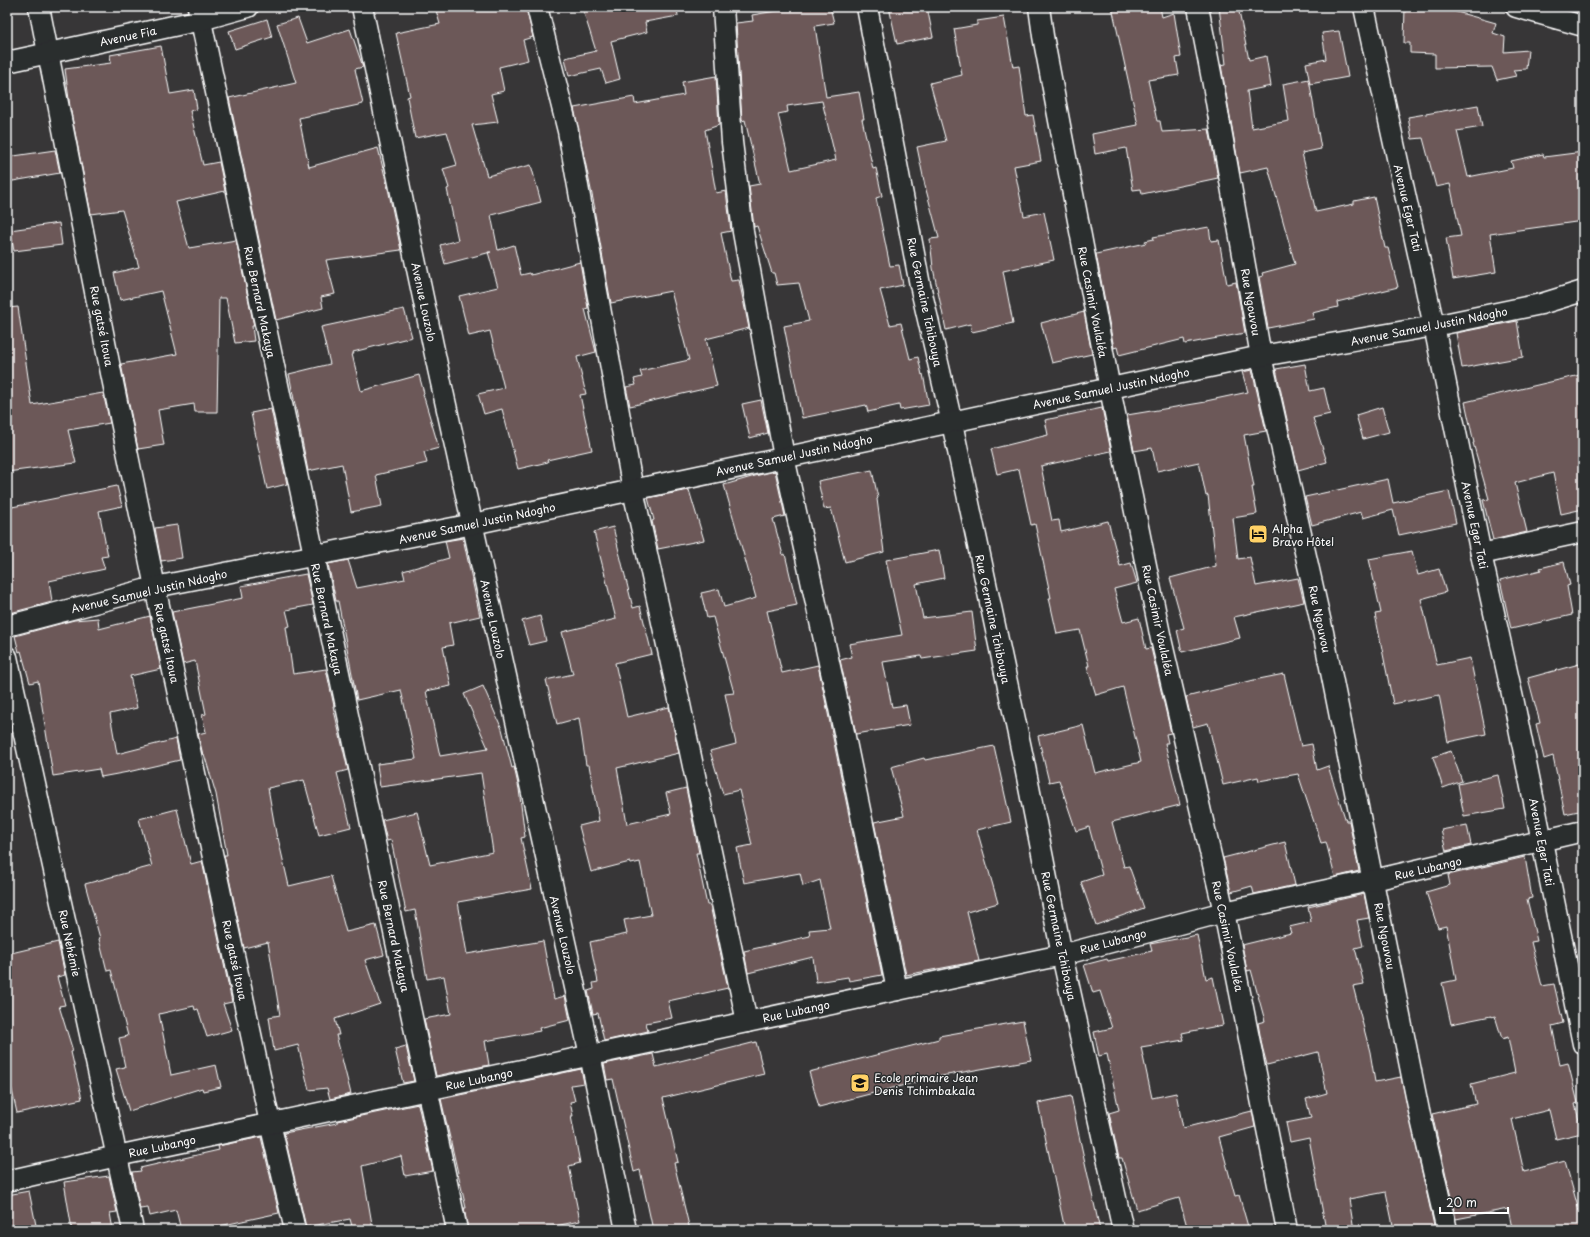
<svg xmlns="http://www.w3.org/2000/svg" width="1590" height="1237" font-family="'Playpen Sans',sans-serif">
  <rect width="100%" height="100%" fill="#373637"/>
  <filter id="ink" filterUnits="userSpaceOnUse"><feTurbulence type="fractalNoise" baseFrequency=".025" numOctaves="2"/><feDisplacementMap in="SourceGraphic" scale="8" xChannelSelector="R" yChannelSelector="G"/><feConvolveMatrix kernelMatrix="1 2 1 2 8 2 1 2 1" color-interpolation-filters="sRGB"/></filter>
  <g filter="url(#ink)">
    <!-- building -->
    <g fill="#6c5959" stroke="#fff" fill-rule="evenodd">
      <path d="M435,7H526L533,37L523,40L528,60L499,67L504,91L491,94L498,122L472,125L487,176L531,165L541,202L491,215L498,250L514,245L521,275L530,273L531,275L580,262L588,308L585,309L596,352L577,357L586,394L580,395L592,450L547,460L548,462L518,469L502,409L484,414L478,394L504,388L490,331L469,336L459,296L498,287L488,252H491L445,264L440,245L458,240L447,189L449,188L443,169L457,165L447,132L415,138L407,97L410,96L396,33L440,24Z"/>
      <path d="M582,7H677L678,16L645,22L647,32L611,41L620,79L606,83L601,69L569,76L565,58L596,51Z"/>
      <path d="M800,7H830L834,23L815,26L826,97L859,92L864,119H862L873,169L876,168L882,196L876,198L890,266L899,265L903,285L880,290L890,325L901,323L910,359L918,357L922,375L923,374L929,405L900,410L899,405L868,412L866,405L802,418L784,326L809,321L799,283L777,285L774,273H772L757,226L754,227L749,186L760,184L745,120L742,121L736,23L753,21L752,15ZM822,101L836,160L791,170L778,114L788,112L787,106Z"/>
      <path d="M889,7H927L933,37L897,44Z"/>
      <path d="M1112,7H1160L1162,17L1174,13L1181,57L1176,58L1179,75L1148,80L1157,121H1160L1162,132L1209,129L1218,178L1142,194L1141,189L1133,190L1126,148L1095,154L1092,134L1138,125Z"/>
      <path d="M1219,7H1238L1249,60L1266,56L1271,86L1247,91L1252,128L1289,121L1283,84L1309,79L1321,149L1302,153L1316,212L1354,204V201L1374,197L1385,248H1388L1398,287L1337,302L1338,307L1312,313L1314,319L1268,328L1259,277L1263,276L1262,273L1295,264L1268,167L1240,173L1221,65L1226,64Z"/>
      <path d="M1405,7H1439L1496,23L1493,33L1505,37L1504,52L1528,50L1526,69L1513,70L1516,76L1497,80L1492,67L1435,68V54L1410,53V43H1404Z"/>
      <path d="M1004,17L1013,67L1019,66L1026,116L1033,115L1041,161L1014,166L1024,216L1044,212L1054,260L1003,271L1013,323L972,332L970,324L946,330L933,268L930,239L939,238L925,186L917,147L946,141L930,83L962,75L954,29L977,25V21Z"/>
      <path d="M298,18L307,43L350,29L363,67L355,69L363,104L299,118L309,167L378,148L389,193L401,250L326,260L335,294L321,297L323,308L276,320L229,98L296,83L277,24Z"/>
      <path d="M267,19L272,37L235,49L229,31Z"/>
      <path d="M1339,31L1348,77L1310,84L1306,63L1326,59L1322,33Z"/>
      <path d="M161,46L170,94L194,90L197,109L190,111L203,165L219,162L225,191L176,202L189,248L236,240L254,326H252L254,341L235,343L226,298H219L217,412H195L194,404L158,410L164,445L138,449L121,364L177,354L161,291L120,300L114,273L139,267L122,210L91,214L70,107L65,69L111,63L110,55Z"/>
      <path d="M716,76L719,125L705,130L716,193L726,191L731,231L721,233L731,281L739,280L749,328L706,339L717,386L630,406L626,387L636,385L634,379L642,377L640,371L689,360L671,291L611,303L594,209H595L574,108L634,97L635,104L684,95L682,82Z"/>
      <path d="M1478,105L1482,127L1457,131L1468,177L1513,168L1511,161L1543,154L1544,157L1583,152V221L1490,234L1496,272L1453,279L1446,238L1461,236L1450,184L1436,187L1423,138L1412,139L1408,117Z"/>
      <path d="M55,150L60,173L7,182V157Z"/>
      <path d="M59,223L62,245L14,251L10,230Z"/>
      <path d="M1209,227L1211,241L1219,240L1227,284L1236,282L1245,333L1185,344L1184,339L1119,355L1117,347L1114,348L1096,254L1146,243L1145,241L1154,239L1153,237Z"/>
      <path d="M18,307L32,405L103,393L110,423L68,430L76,463L7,472V308Z"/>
      <path d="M404,309L412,337L353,352L354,354H352L361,391L419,375L424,393L423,394L439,448L424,452L427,463L376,475L382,506L351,512L342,464L308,471L289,374L330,364L321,327Z"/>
      <path d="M1084,312L1092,354L1052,363L1041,323Z"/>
      <path d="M1517,321L1523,357L1462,368L1456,333Z"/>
      <path d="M1305,364L1310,391L1324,388L1330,414L1313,418L1327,462L1298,470L1276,369Z"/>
      <path d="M1252,370L1266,431L1244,435L1254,487H1252L1257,514L1233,518L1238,559L1250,557L1256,586L1298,578L1304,602L1234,617L1240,638L1182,652L1177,630L1184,628L1170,578L1216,566L1208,495L1206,496L1199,462L1157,471L1152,448L1134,451L1127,415L1206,402V401L1248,392L1242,372Z"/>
      <path d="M1580,375L1583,388V509L1561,514L1553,473L1515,483L1527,532L1493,540L1483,500L1489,499L1473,443H1474L1465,402Z"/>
      <path d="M761,400L768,433L750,438L742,404Z"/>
      <path d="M1382,407L1389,432L1363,439L1356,415Z"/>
      <path d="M1102,408L1111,451L1041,466L1052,521L1059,520L1061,532L1108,521L1120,566L1131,563L1137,583L1114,589L1123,622L1139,618L1146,649L1151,648L1171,733L1166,734L1168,743H1165L1180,805L1112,822L1124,867L1129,866L1144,908L1096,925L1081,882L1102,875L1089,827L1076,831L1059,780L1049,782L1038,736L1083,725L1095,773L1141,762L1123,687L1096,695L1087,666H1089L1080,630L1057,634L1049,598H1051L1035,524L1031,525L1019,469L997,474L991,449L1048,435L1045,420Z"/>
      <path d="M271,409L287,484L267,489L251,413Z"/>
      <path d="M872,470L878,498L877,499L884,552L845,562L831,508L824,509L818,481Z"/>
      <path d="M775,471L785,516L773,519L783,555L785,554L797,605L767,611L782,673L818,665L882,975L849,981L848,977L816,982L813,957L748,973L744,951L810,936L809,930L830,928L820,880L803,886L800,873L744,883L737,848L752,845L739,790L723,794L710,751L736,744L725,694L734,693L713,617L707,618L701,593L719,589L724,607L756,598L724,485L755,476Z"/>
      <path d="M1388,479L1393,503L1449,491L1456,523L1399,535L1393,510L1363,518L1361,512L1312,525L1305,497Z"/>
      <path d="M117,486L122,506L99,511L108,556L101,557L105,569L49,581L52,602L10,613L9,610H7V508Z"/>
      <path d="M689,490L704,540L658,549L652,521L654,520L648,498Z"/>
      <path d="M177,525L182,558L161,561L155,528Z"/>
      <path d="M613,527L633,608L640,606L652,654L615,663L627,717L669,707L679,753L617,768L627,824L671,814L666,793L686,788L699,853H696L707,905H710L728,988L668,1001L672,1018L646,1023L648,1031L604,1041L598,1013L593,1014L588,991L594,989L593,983L598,982L590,942L627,934L624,920L651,915L640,862L631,864L630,862L591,872L579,826L599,821L589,765H586L579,718L557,724L546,680L573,674L562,632L616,619L594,532Z"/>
      <path d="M463,538L480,616L449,623L453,645L443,647L451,686L426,691L440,756L488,748L464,694L483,686L502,729L512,768L514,767L519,789L525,837L521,838L532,889L458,902L467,954L543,941L554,999L565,996L570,1020L539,1028L540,1031L485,1041L489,1065L436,1076L424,1019L451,1014L444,976L427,979L415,910L406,912L391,840L387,841L382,820L417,812L430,865L493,852L481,773L380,787L377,764L416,759L401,690L357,700L338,601H336L328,564L348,560L357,588L405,579L403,571L449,558L445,541Z"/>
      <path d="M939,550L944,578L916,584L923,618L972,612L977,651L922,659L921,656L883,662L892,707L906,705L910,725L856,734L840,660L852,657L849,644L902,635L886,560Z"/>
      <path d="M1412,551L1418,575L1439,569L1446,592L1421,599L1437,665L1470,658L1486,734L1448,742L1439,695L1393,704L1375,614L1381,613L1369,559Z"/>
      <path d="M1564,562L1570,585L1567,586L1572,615L1511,629L1500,580L1541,570L1540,568Z"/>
      <path d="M306,574L313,605L286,610L290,626L286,627L293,674L326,669L334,706H333L348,770L337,773L351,827L319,835L304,780L268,788L277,839L278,838L289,886L331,876L346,932L376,925L384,955L365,960L380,1004L335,1019L339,1035H336L351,1094L330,1099L327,1088L309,1090L298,1045L274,1051L269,1017L280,1015L268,942L244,948L224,855H227L216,794L204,754L203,755L198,734L206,732L202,715L206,714L195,661L183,664L172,612L243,598L241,586Z"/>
      <path d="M150,616L161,669L130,676L137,708L110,714L117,754L176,739L180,760L128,772L101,777L99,769L53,776L38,681L30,683L21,651L19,652L15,636L74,620L98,618L99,629Z"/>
      <path d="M540,616L546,641L529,645L522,621Z"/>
      <path d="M1583,663V810L1565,814L1553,756L1544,759L1536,724L1540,723L1528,678Z"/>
      <path d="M1284,674L1301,746L1312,744L1317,770L1328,766L1346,821H1349L1359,871L1335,877L1326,842L1321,843L1298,774L1259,781L1258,777L1223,785L1208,723L1193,727L1186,697L1254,680Z"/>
      <path d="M994,746L1011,822L977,830L998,903L967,912L979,961L906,975L874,822L904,816L891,767L924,758L925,760Z"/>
      <path d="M1451,751L1462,781L1443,788L1433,757Z"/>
      <path d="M1498,775L1505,809L1464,816L1458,784Z"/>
      <path d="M177,809L191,864L202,861L232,1002L223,1004L232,1030L207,1037L198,1009L195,1010L194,1006L159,1014L171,1075L216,1065L221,1087L203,1091L202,1088L129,1111L116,1069L125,1067L119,1038L128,1036L111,970L107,971L99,939L100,938L85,884L152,866L139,819Z"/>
      <path d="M1467,825L1471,845L1446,851L1441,830Z"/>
      <path d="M1285,842L1295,885L1254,894L1252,886L1231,892L1223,858Z"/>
      <path d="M1525,857L1532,898L1527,899L1537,941L1531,942L1542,986L1554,984L1563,1023L1552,1026L1560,1065L1568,1063L1578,1103L1575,1104L1582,1133L1556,1139L1549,1110L1512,1119L1524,1172L1565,1161L1579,1211H1580L1583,1220V1230H1519L1518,1226L1512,1228L1508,1209L1456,1219L1432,1114L1476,1104L1471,1084L1515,1073L1508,1037L1502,1039L1495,1016L1491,1017V1016L1451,1024L1442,983L1456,980L1446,926L1438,928L1426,892L1450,885L1448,875Z"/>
      <path d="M1364,894L1369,918L1357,920L1363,946L1355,948L1364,984L1353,986L1370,1052L1375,1082L1401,1077L1435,1230H1394L1386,1192L1349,1199L1354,1230H1326L1309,1138L1290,1142L1286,1123L1311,1118L1306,1099L1327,1093L1318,1052L1267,1065L1262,1046L1258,1023L1265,1021L1251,970L1247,971L1242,945L1291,933L1289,927L1311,922L1308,907Z"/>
      <path d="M1197,935L1206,979L1213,977L1223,1025L1182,1033L1184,1040L1141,1047L1152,1098L1176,1093L1183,1128L1252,1111L1255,1127L1219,1137L1235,1196L1239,1195L1249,1230H1188L1179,1198L1137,1210L1122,1158H1119L1118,1154L1109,1113L1119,1110L1107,1054L1099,1056L1094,1032L1112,1028L1100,991L1093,993L1084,965L1107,959L1108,961L1152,951L1150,944Z"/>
      <path d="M58,942L65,975L57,977L65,1005L59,1006L73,1051L71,1052L82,1099L17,1113L7,1068V954Z"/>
      <path d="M1023,1021L1031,1060L936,1077L819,1107L809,1072L939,1039V1036Z"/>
      <path d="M756,1042L764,1074L663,1098L678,1162L674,1163L690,1230H653L640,1170L634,1172L613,1079L607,1080L604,1064L653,1054L656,1067Z"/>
      <path d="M406,1046L414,1081L403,1083L395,1049Z"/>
      <path d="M581,1069L584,1083L571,1085L575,1101L570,1102L573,1116H571L580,1163L569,1166L580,1221L535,1230H468L464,1208H466L441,1099Z"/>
      <path d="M1071,1096L1078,1131L1100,1230H1065L1038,1103Z"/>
      <path d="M418,1104L433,1171L405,1176L401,1156L362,1166L373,1230H353L350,1219L306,1227L284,1133L337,1123V1121Z"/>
      <path d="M261,1137L279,1213L215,1227L216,1230H181L176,1210L150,1216L148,1208L140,1209L132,1172L141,1171L140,1168L219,1150L218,1146Z"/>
      <path d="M109,1176L117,1212L110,1213L113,1230H72L64,1182Z"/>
      <path d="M29,1191L37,1230H7V1195Z"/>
    </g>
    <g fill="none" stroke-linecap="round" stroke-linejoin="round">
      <defs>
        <g id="street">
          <path d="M39,7L111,373L155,587L270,1123L295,1230"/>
          <path d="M198,7L457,1230"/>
          <path d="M362,7L438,369L590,1055L626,1230"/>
          <path d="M537,7L568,131L633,490L678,695L747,1022"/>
          <path d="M723,7L732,142L743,232L784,457L839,708L897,990"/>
          <path d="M867,7L920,285L952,423L1025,767L1062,955L1123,1230"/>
          <path d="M1039,7L1043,36L1110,389L1161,639L1224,912L1287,1230"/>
          <path d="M1198,7L1212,79L1261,356L1323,632L1419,1111L1447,1230"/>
          <path d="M1364,7L1434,326L1481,554L1514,703L1583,1044"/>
          <path d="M1516,7L1583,26"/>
          <path d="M7,62L201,20L248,7"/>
          <path d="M1481,554L1583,532"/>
          <path d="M7,626L155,587L473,524L1261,356L1434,326L1541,304L1583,291"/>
          <path d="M7,657L133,1230"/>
          <path d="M7,1181L117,1156L1062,955L1224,912L1374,880L1583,831"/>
        </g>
      </defs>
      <!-- street casing -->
      <use href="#street" stroke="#fff" stroke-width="23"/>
      <!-- street -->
      <use href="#street" stroke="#2a2d2e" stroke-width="20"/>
    </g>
  </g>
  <!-- icons -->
  <defs>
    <symbol id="hotel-square" viewBox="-11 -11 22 22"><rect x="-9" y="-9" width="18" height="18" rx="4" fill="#ffd166" stroke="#2a2d2e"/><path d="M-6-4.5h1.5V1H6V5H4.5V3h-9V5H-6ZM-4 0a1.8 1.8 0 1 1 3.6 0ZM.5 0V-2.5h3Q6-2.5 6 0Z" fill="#111"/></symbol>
    <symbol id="school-square" viewBox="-11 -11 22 22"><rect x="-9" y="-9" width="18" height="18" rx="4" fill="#ffd166" stroke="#2a2d2e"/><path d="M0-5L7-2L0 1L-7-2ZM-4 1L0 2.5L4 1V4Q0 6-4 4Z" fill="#111"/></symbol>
  </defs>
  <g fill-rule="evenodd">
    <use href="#hotel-square" x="1247" y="523" width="22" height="22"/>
    <use href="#school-square" x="849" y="1072" width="22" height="22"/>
  </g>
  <g text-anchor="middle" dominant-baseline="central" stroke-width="3" stroke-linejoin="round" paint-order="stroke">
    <!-- street labels -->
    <g font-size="11" fill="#fff" stroke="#2a2d2e">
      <text transform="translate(128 36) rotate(-12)">Avenue Fia</text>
      <text transform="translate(1408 208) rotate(77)">Avenue Eger Tati</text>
      <text transform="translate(260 302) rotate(78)">Rue Bernard Makaya</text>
      <text transform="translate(424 302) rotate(78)">Avenue Louzolo</text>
      <text transform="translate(925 302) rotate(78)">Rue Germaine Tchibouya</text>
      <text transform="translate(1093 302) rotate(79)">Rue Casimir Voulaléa</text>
      <text transform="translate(1251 302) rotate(80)">Rue Ngouvou</text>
      <text transform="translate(102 326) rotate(79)">Rue gatsé Itoua</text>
      <text transform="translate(1429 326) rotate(-11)">Avenue Samuel Justin Ndogho</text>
      <text transform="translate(1111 388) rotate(-12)">Avenue Samuel Justin Ndogho</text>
      <text transform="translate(794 455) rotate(-12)">Avenue Samuel Justin Ndogho</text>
      <text transform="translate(477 523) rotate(-12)">Avenue Samuel Justin Ndogho</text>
      <text transform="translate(1475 525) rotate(78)">Avenue Eger Tati</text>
      <text transform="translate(149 591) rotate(-13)">Avenue Samuel Justin Ndogho</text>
      <text transform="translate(327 619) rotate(78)">Rue Bernard Makaya</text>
      <text transform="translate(493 619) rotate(78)">Avenue Louzolo</text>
      <text transform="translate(993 619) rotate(78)">Rue Germaine Tchibouya</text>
      <text transform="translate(1320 619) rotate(78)">Rue Ngouvou</text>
      <text transform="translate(1158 620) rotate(78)">Rue Casimir Voulaléa</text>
      <text transform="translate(167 643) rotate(78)">Rue gatsé Itoua</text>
      <text transform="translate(1542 842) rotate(79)">Avenue Eger Tati</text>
      <text transform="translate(1428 868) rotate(-13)">Rue Lubango</text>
      <text transform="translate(563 935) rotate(77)">Avenue Louzolo</text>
      <text transform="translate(394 936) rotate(78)">Rue Bernard Makaya</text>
      <text transform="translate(1059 936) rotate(78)">Rue Germaine Tchibouya</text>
      <text transform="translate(1228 936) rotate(78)">Rue Casimir Voulaléa</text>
      <text transform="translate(1385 936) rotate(79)">Rue Ngouvou</text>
      <text transform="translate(1113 941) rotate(-15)">Rue Lubango</text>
      <text transform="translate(70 943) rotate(78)">Rue Nehémie</text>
      <text transform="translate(235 960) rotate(78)">Rue gatsé Itoua</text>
      <text transform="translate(796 1011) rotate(-12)">Rue Lubango</text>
      <text transform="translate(479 1079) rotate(-12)">Rue Lubango</text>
      <text transform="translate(162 1146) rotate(-12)">Rue Lubango</text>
    </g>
    <!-- poi labels -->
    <g font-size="11" fill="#fff" stroke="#2a2d2e" text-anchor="start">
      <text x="1272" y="528">Alpha<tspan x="1272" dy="13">Bravo Hôtel</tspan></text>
      <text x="874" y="1077">Ecole primaire Jean<tspan x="874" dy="13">Denis Tchimbakala</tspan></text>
    </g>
  </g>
  <!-- margin -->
  <rect width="1590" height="1237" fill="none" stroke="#2a2d2e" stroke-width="24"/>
  <rect x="12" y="12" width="1566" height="1213" fill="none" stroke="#fff" stroke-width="1.5" filter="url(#ink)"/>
  <!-- scale -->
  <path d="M1440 1207v6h68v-6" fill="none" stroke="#ffffff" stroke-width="2"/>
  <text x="1446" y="1207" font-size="12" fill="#ffffff" stroke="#2a2d2e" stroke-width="3" paint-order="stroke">20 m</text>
</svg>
